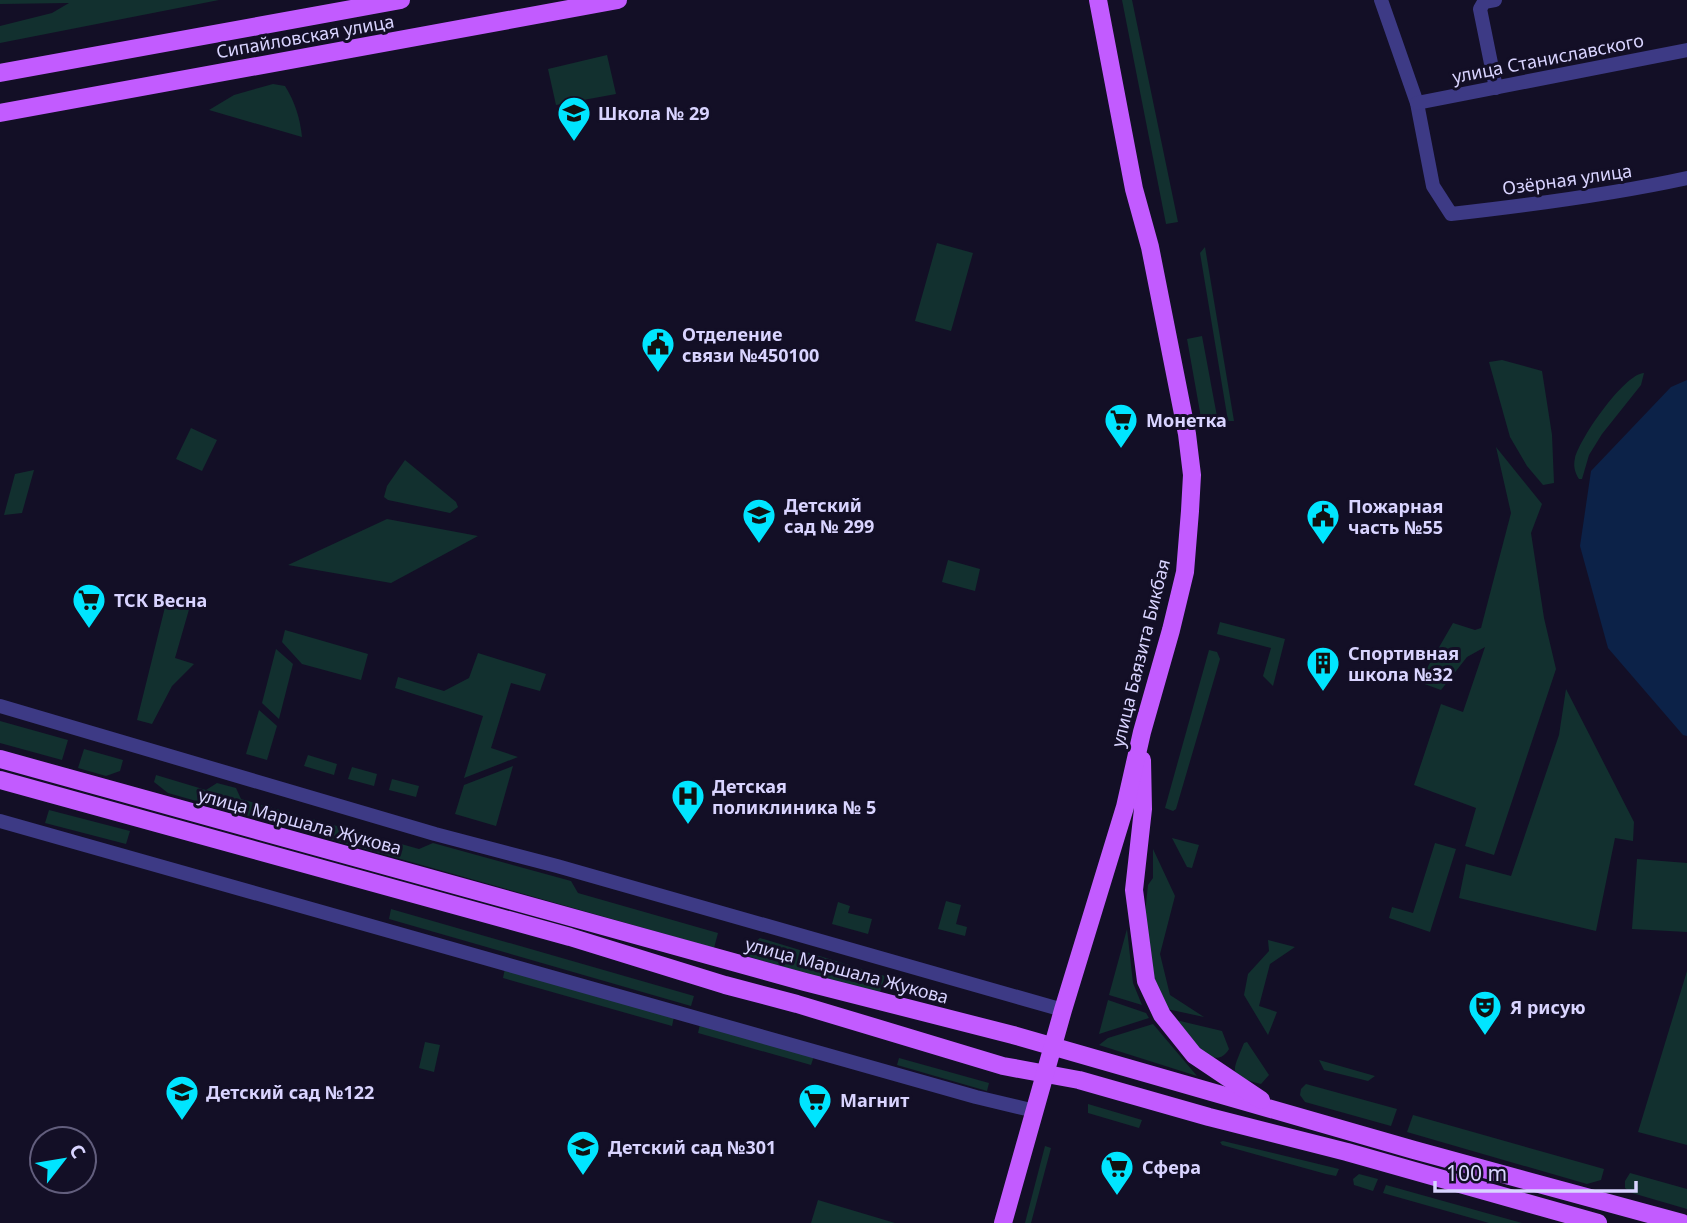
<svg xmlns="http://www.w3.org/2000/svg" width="1687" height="1223" font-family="'Noto Sans',sans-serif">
  <rect width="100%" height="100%" fill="#130f26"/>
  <!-- green -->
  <g fill="#12302f">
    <path d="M0,0H219L0,43V26L52,13L69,3L0,4Z"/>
    <path d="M1122,0H1132L1178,222L1166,224Z"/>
    <path d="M607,55L616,94L556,105L548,69Z"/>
    <path d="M273,84L285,86C295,102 300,118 302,137L209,110L234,95Z"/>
    <path d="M937,243L973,253L951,331L915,321Z"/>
    <path d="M1205,247L1234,421H1228L1200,253Z"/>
    <path d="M1202,336L1219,427L1203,429L1187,339Z"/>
    <path d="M1502,360L1542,371L1552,435L1554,483L1543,485L1527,466L1510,437L1489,362Z"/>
    <path d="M1644,373L1641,385L1602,434L1589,455L1582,479H1579C1575,473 1573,466 1575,458C1580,438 1624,374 1644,373Z"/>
    <path d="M191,428L217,440L202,471L176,459Z"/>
    <path d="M1496,447L1542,504L1531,533L1544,618L1556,669L1494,855L1465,846L1476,808L1414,785L1441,704L1463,712L1485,647L1467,657L1441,690L1419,682L1453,623L1475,630L1481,628L1511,513Z"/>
    <path d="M405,460L456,502L458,507L450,513L388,500L384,497L387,486Z"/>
    <path d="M34,470L22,513L4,515L15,474Z"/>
    <path d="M387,519L478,536L391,583L288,565Z"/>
    <path d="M948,560L980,569L975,591L942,582Z"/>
    <path d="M167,599L190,606L175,658L194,664L172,686L152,724L137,720Z"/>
    <path d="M1220,622L1285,639L1273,686L1263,676L1271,648L1217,634Z"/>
    <path d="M285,630L368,654L361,680L302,664L282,642Z"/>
    <path d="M276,649L293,664L279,719L262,703Z"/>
    <path d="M1209,650L1217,652L1220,659L1176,809L1173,811L1165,808Z"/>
    <path d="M478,653L546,674L540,691L511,683L491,748L518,757L464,778L483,716L395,688L398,677L444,691L469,678Z"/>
    <path d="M1566,689L1634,822L1633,841L1615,838L1596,931L1459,898L1466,864L1511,876L1559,735Z"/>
    <path d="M259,710L277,726L267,760L246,754Z"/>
    <path d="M0,721L68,740L62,760L0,743Z"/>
    <path d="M84,749L123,760L120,771L106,776L78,768Z"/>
    <path d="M308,755L337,764L334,775L304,766Z"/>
    <path d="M513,766L496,826L455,814L464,785Z"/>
    <path d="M352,767L377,774L374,786L348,779Z"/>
    <path d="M156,775L206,790L217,783L236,788L241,799L419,849L433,843L571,881L578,893L718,933L714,948L168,793L154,782Z"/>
    <path d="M392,779L419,786L416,797L389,790Z"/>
    <path d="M49,810L130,831L126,844L45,823Z"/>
    <path d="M1172,838L1199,845L1192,868L1187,867Z"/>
    <path d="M1435,843L1456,849L1430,932L1389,918L1392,907L1413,913Z"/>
    <path d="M1153,849L1175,896L1160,954L1170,995L1204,1017L1167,1009L1155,983L1145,913L1148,885L1153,878Z"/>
    <path d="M1637,859L1687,863V932L1632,929Z"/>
    <path d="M946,901L961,905L956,924L967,927L965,936L938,929Z"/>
    <path d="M838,902L850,906L848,913L872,919L868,934L832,924Z"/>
    <path d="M391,909L694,996L691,1006L389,919Z"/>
    <path d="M1127,929L1133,983L1142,1005L1109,995Z"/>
    <path d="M760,938L885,976L879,996L747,956V948Z"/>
    <path d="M1268,940L1295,947L1270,964L1259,1006L1277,1012L1268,1035L1244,995L1248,974L1269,951Z"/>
    <path d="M505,968L674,1017L672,1026L503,978Z"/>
    <path d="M1687,971V1145L1638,1132Z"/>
    <path d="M1108,1000L1146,1013L1149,1018L1099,1034Z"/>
    <path d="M1176,1020L1222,1031L1229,1049C1213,1076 1186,1034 1176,1020Z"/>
    <path d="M700,1024L814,1056L811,1065L698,1033Z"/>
    <path d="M1153,1024L1197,1076L1099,1045L1108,1038Z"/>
    <path d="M425,1042L440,1045L434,1072L419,1068Z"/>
    <path d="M1247,1042L1269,1075L1261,1084C1227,1075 1232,1073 1244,1043Z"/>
    <path d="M899,1058L989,1083L987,1091L897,1065Z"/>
    <path d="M1319,1060L1375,1076L1368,1081L1324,1070Z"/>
    <path d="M1306,1084L1397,1109L1391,1126L1305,1102L1300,1095L1301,1089Z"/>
    <path d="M1088,1104L1142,1120L1139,1128L1088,1113Z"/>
    <path d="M1413,1115L1604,1169L1601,1180L1587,1184L1407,1132Z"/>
    <path d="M1223,1141L1339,1169L1336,1176L1326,1174L1222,1145L1220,1142Z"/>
    <path d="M1045,1146L1051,1148L1031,1223H1025Z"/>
    <path d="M1630,1173L1687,1189V1209L1632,1193L1625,1188V1181Z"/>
    <path d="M1359,1174L1378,1179L1373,1191L1354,1185L1353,1179Z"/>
    <path d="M1386,1185L1522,1223H1489L1383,1193Z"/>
    <path d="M818,1200L895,1223H811Z"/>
  </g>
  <!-- water -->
  <path fill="#0c2248" d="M1687,380V736L1683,735L1608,648L1580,546L1591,471L1671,387Z"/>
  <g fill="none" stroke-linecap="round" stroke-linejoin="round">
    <!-- minor -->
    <g stroke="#3d3a85" stroke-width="14">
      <path d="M1381,0L1417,103L1433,186L1451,214C1531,205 1609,195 1687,178"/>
      <path d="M1495,0L1484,2L1480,9L1496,88"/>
      <path d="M1417,103L1687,50"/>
      <path d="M0,706L435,834L557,866L1063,1010"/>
      <path d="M0,821L976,1097L1035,1111"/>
    </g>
    <!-- major -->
    <g stroke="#c25bff" stroke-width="18">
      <path d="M0,73L401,0"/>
      <path d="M0,113L618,0"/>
      <path d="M0,759L805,982L1013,1035L1414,1150L1682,1223"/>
      <path d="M1142,760L1143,809L1134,890L1146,981L1162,1015L1194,1055L1261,1100"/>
      <path d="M0,780L570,937L725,985L797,1004L1003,1066L1079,1080L1209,1117L1347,1152L1598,1223"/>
      <path d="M1003,1223L1063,1010L1125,807L1142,732L1171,630L1185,572L1190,511L1192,475L1187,434L1150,247L1134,189L1098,0"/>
    </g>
  </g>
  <!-- icons -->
  <defs>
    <symbol id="school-pin" viewBox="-11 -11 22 30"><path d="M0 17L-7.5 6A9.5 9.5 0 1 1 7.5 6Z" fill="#00e5ff" stroke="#130f26"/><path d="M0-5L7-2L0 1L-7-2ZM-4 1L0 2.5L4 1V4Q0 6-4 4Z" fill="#111"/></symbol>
    <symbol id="civic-pin" viewBox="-11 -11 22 30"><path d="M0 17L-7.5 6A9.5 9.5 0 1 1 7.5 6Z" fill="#00e5ff" stroke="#130f26"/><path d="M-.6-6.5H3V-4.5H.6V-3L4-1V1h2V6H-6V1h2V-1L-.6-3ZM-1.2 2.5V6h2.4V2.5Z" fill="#111"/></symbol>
    <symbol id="supermarket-pin" viewBox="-11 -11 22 30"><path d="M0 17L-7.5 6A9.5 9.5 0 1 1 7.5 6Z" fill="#00e5ff" stroke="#130f26"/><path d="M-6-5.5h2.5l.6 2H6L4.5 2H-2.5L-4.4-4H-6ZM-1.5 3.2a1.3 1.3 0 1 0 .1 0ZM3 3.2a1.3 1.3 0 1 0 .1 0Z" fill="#111"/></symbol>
    <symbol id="building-pin" viewBox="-11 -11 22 30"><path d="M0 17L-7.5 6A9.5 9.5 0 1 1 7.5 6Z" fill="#00e5ff" stroke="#130f26"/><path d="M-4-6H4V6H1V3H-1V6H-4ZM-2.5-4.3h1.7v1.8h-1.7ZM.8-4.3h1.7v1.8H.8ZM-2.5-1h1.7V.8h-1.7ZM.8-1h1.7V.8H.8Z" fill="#111"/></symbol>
    <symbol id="hospital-pin" viewBox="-11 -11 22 30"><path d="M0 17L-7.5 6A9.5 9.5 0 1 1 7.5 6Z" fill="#00e5ff" stroke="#130f26"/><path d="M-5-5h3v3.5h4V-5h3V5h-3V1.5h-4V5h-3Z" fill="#111"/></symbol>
    <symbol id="theatre-pin" viewBox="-11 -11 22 30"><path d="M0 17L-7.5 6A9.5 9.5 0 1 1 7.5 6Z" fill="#00e5ff" stroke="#130f26"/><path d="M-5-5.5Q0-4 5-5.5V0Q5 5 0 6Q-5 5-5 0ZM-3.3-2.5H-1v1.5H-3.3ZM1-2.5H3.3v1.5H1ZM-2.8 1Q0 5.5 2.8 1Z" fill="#111"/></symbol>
  </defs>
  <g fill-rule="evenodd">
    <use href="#school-pin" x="555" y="94" width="38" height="52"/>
    <use href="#civic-pin" x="639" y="325" width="38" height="52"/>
    <use href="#supermarket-pin" x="1102" y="401" width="38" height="52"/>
    <use href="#school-pin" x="740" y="496" width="38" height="52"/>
    <use href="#civic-pin" x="1304" y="497" width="38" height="52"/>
    <use href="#supermarket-pin" x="70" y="581" width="38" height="52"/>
    <use href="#building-pin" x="1304" y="644" width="38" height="52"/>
    <use href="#hospital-pin" x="669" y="777" width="38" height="52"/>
    <use href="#theatre-pin" x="1466" y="988" width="38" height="52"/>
    <use href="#school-pin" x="163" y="1073" width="38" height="52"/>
    <use href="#supermarket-pin" x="796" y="1081" width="38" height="52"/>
    <use href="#school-pin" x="564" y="1128" width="38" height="52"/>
    <use href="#supermarket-pin" x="1098" y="1148" width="38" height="52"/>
  </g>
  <g text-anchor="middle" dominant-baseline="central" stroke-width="6" stroke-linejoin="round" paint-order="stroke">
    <!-- street labels -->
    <g font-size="18" fill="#d9d4ff" stroke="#130f26">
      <text transform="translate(305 36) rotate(-10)">Сипайловская улица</text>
      <text transform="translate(1548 58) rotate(-11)">улица Станиславского</text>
      <text transform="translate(1567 179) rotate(-8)">Озёрная улица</text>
      <text transform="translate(1140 653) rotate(-76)">улица Баязита Бикбая</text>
      <text transform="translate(300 821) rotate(15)">улица Маршала Жукова</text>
      <text transform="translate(847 970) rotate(15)">улица Маршала Жукова</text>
    </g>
    <!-- poi labels -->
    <g font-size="18" font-weight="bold" fill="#d9d4ff" stroke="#130f26" text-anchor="start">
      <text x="598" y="113">Школа № 29</text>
      <text x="682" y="334">Отделение<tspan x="682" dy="21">связи №450100</tspan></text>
      <text x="1146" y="420">Монетка</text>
      <text x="784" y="505">Детский<tspan x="784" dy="21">сад № 299</tspan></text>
      <text x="1348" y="506">Пожарная<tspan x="1348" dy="21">часть №55</tspan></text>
      <text x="114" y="600">ТСК Весна</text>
      <text x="1348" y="653">Спортивная<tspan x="1348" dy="21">школа №32</tspan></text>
      <text x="712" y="786">Детская<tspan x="712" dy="21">поликлиника № 5</tspan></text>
      <text x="1510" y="1007">Я рисую</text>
      <text x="206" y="1092">Детский сад №122</text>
      <text x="840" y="1100">Магнит</text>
      <text x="608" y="1147">Детский сад №301</text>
      <text x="1142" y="1167">Сфера</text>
    </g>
  </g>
  <!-- north arrow -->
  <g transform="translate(63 1160) rotate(59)"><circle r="33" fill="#130f26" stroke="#625e7d" stroke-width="2"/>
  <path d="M0-5L12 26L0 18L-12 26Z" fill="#00e5ff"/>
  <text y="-10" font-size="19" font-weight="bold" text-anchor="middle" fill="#d9d4ff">С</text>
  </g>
  <!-- scale -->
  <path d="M1435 1181v10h201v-10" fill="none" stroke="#d9d4ff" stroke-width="3.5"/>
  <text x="1446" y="1181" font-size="21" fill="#d9d4ff" stroke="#130f26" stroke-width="5" paint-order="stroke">100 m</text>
</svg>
